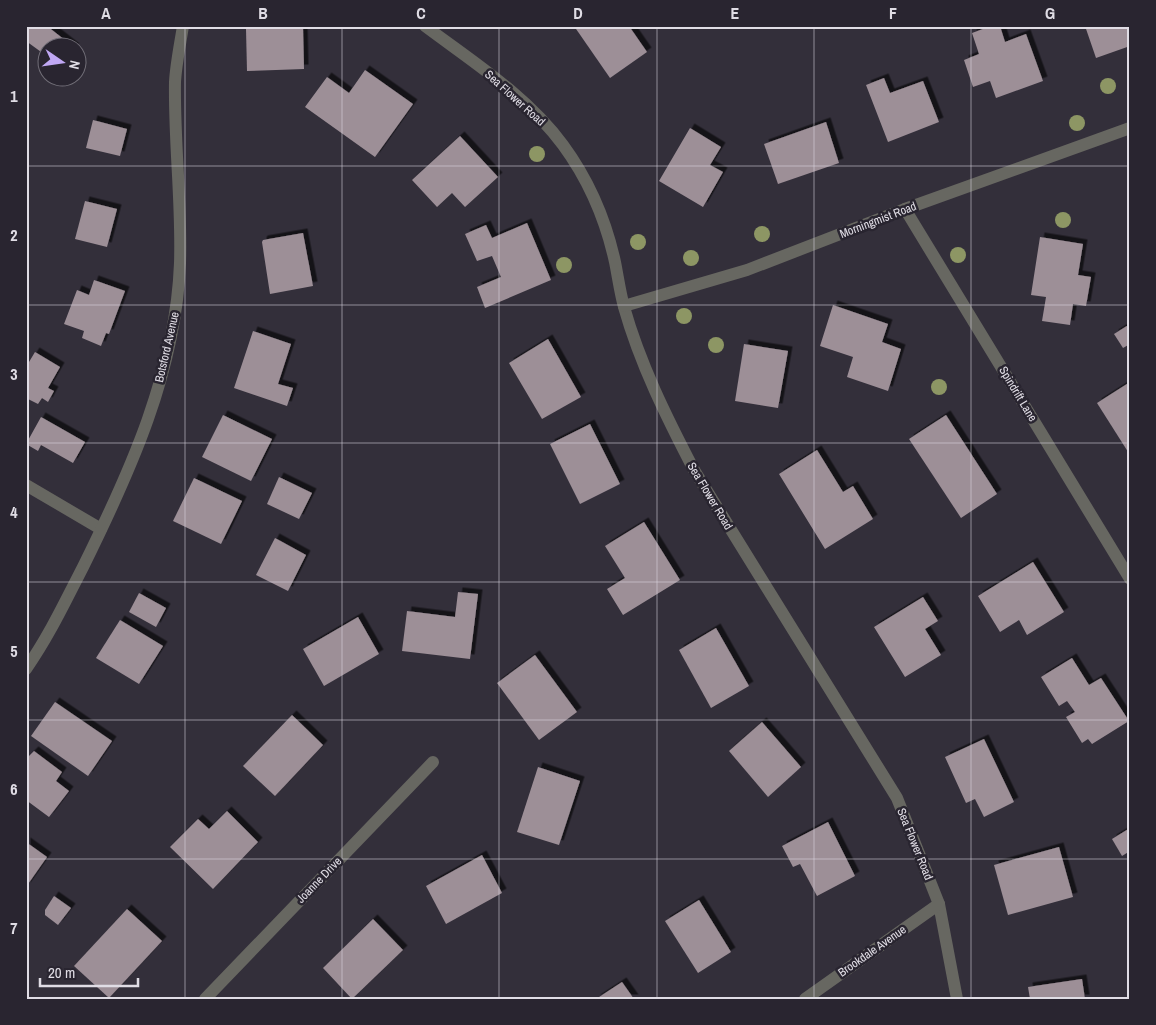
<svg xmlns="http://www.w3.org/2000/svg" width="1156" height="1025" font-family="'Archivo Narrow',sans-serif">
  <defs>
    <filter id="shadow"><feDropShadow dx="4.5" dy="-4.5" stdDeviation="0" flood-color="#0009"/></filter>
  </defs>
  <rect width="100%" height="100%" fill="#332f3a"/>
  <!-- building -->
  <g fill="#9d8f97" filter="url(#shadow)">
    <path d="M26,26H47L75,48H48V57L26,41Z"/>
    <path d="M574,26H629L647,52L610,78Z"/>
    <path d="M991,26H1000L1005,42L1026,34L1043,81L996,98L990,81L973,87L964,60L979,54L972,33Z"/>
    <path d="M1085,26H1130V46L1096,58Z"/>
    <path d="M303,27L304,69L247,71L246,29Z"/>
    <path d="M365,70L413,104L375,157L305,107L327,77L349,93Z"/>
    <path d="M884,78L890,93L923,81L939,122L888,142L866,85Z"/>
    <path d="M93,120L127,129L120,156L86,148Z"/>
    <path d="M826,122L839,163L778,184L764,144Z"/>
    <path d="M690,128L721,147L710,165L723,172L703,207L659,181Z"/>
    <path d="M460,136L498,177L465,207L452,193L437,207L412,180Z"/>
    <path d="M85,201L117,209L107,247L75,239Z"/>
    <path d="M527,223L551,280L485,308L477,287L501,277L492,256L477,261L465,234L486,225L492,238Z"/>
    <path d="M303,233L313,286L270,294L262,242L263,240Z"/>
    <path d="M1040,237L1083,244L1078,275L1091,277L1086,306L1073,304L1070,325L1042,321L1046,297L1031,295Z"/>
    <path d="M94,280L125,291L109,334L106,333L101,346L82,338L84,331L64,324L77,290L89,295Z"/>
    <path d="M833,305L888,324L882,342L901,349L888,391L847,377L853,357L820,346Z"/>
    <path d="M1130,324V344L1123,348L1114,334Z"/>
    <path d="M253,331L291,344L278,384L293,388L287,406L234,388Z"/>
    <path d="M548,339L581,397L542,419L509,363Z"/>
    <path d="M744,344L788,351L778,408L735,401Z"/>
    <path d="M35,352L60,367L48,388L54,391L48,402L42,398L38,404L26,398V367Z"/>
    <path d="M1130,382V455L1097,403Z"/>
    <path d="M223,415L272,439L251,481L202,457Z"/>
    <path d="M946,415L997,494L961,518L909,439Z"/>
    <path d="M41,417L85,442L73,463L41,445L38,451L26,444Z"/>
    <path d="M590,424L620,484L580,504L550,444Z"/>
    <path d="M817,450L843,492L853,486L873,519L825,549L779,474Z"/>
    <path d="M279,477L312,493L299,519L267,504Z"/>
    <path d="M194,478L242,501L221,544L173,521Z"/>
    <path d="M644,522L680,580L623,615L607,589L625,578L605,546Z"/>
    <path d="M275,538L306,555L288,591L256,575Z"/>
    <path d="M1033,562L1064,612L1027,635L1019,620L1000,632L978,596Z"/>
    <path d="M458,592L478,594L470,659L402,651L407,611L455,617Z"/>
    <path d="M139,593L166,608L156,627L129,612Z"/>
    <path d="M923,597L938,621L925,629L941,655L905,677L874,627Z"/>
    <path d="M358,617L379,654L324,686L303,649Z"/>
    <path d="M120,620L163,646L139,684L96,658Z"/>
    <path d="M716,628L749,686L711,708L679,650Z"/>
    <path d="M535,655L577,712L539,740L497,683Z"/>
    <path d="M1072,658L1089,685L1101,678L1129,721L1092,744L1088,739L1082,743L1066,717L1075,712L1067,701L1059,706L1041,677Z"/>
    <path d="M55,702L112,741L88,776L31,736Z"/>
    <path d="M292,715L323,745L275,796L243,766Z"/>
    <path d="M762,722L801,767L768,797L729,751Z"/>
    <path d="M984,739L1014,802L984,817L975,799L966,803L945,757Z"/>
    <path d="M34,751L62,772L56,781L69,791L49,817L26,800V759Z"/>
    <path d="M538,767L580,781L559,845L517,832Z"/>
    <path d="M227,811L258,842L213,889L170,847L198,819L209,829Z"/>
    <path d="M828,822L855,876L817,896L800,864L793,867L782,846Z"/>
    <path d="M1130,828V851L1122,856L1112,839Z"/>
    <path d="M26,842L47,857L26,887Z"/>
    <path d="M1059,847L1073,897L1008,915L994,865Z"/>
    <path d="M482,855L502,893L446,924L426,886Z"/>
    <path d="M54,896L71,908L58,925L45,915V910Z"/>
    <path d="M699,900L731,952L698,973L665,921Z"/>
    <path d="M127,909L162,941L109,998L74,966Z"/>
    <path d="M373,919L403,950L352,999L323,968Z"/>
    <path d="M1082,979L1085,999H1030L1028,987Z"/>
    <path d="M622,982L634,999H596Z"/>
  </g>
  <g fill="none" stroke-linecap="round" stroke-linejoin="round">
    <!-- street -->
    <g stroke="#676761" stroke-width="12">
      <path d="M425,26C473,62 527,96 563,145C588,179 606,221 615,262C618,277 620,292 624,307C640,364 667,418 694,470L897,798L939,904L957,999"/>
      <path d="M905,209L1130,579"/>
      <path d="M624,306L747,270L905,209L1130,128"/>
      <path d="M26,485L101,529"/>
      <path d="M26,669C49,636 65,602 83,567C130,472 176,371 180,263C182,203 174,143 175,82C176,64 180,45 183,26"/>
      <path d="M205,999L433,762"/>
      <path d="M805,999L939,904"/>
    </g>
  </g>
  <!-- trees -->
  <g fill="#8d9664">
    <circle cx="1108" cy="86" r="8"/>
    <circle cx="1077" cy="123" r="8"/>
    <circle cx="537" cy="154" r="8"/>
    <circle cx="1063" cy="220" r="8"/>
    <circle cx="762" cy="234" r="8"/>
    <circle cx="638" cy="242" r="8"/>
    <circle cx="958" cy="255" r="8"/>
    <circle cx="691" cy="258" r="8"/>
    <circle cx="564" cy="265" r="8"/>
    <circle cx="684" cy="316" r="8"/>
    <circle cx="716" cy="345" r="8"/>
    <circle cx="939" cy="387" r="8"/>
  </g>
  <!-- grid -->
  <path fill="none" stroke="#e0dde5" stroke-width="1" stroke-opacity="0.55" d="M185,26V999M342,26V999M499,26V999M657,26V999M814,26V999M971,26V999M26,166H1130M26,305H1130M26,443H1130M26,582H1130M26,720H1130M26,859H1130"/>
  <g text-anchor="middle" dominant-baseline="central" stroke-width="5" stroke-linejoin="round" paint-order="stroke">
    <!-- street labels -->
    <g font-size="12" fill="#e0dde5" stroke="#292530">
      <text transform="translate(515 98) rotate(42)">Sea Flower Road</text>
      <text transform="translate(878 220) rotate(-21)">Morningmist Road</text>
      <text transform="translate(167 347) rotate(-77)">Botsford Avenue</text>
      <text transform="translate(1018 394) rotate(59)">Spindrift Lane</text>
      <text transform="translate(710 496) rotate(59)">Sea Flower Road</text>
      <text transform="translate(915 844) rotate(68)">Sea Flower Road</text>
      <text transform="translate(319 880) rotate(-46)">Joanne Drive</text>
      <text transform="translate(872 951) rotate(-35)">Brookdale Avenue</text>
    </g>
  </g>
  <!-- border -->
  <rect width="1156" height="1025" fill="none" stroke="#292530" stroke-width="55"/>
  <!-- north arrow -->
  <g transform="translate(62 62) rotate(103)"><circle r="24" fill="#292530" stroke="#726f78"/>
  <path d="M0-4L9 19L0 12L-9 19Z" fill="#c0a8f4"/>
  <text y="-8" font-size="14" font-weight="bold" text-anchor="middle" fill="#e0dde5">N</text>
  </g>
  <!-- scale -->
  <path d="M40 978v8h98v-8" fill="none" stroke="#e0dde5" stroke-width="2.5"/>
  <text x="48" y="978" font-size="15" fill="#e0dde5" stroke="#292530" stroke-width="4" paint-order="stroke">20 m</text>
  <rect x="28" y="28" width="1100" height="970" fill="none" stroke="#e0dde5" stroke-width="2"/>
  <g font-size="16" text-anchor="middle" font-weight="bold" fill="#e0dde5">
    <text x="106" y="19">A</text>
    <text x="263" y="19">B</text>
    <text x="421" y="19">C</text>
    <text x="578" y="19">D</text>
    <text x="735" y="19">E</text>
    <text x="893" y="19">F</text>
    <text x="1050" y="19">G</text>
    <text x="14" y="102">1</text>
    <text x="14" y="241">2</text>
    <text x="14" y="380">3</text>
    <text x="14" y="518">4</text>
    <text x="14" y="657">5</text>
    <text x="14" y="795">6</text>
    <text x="14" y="934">7</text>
  </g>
</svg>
